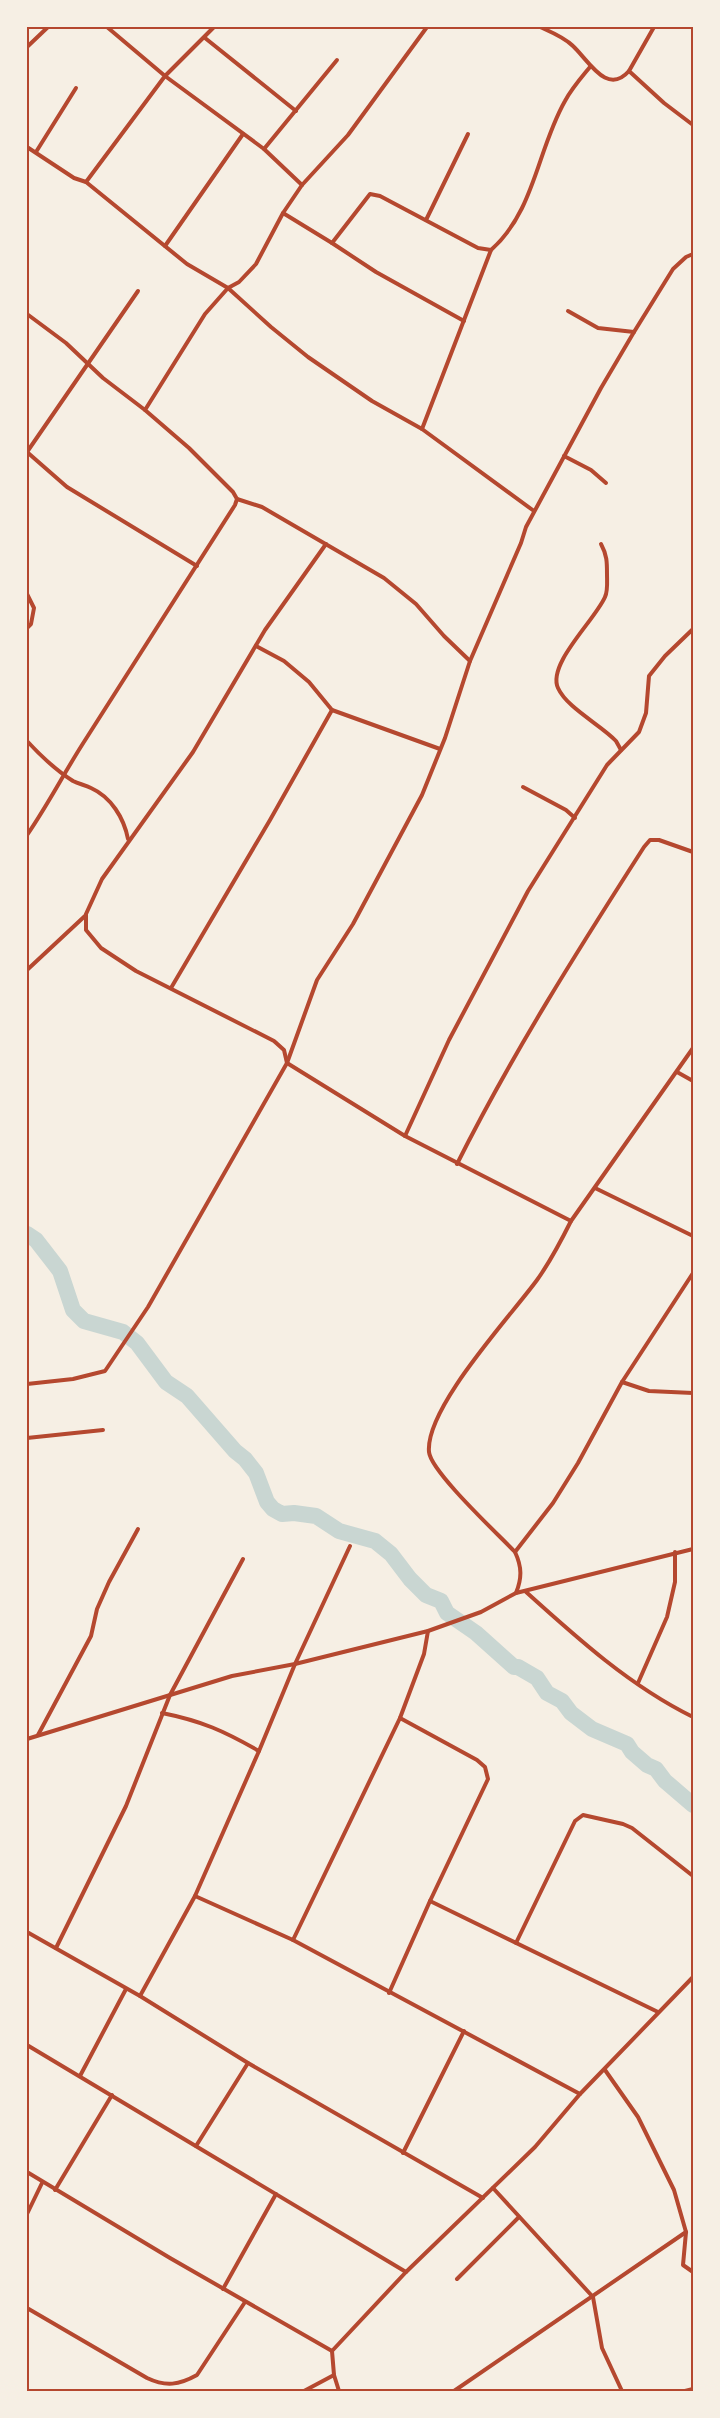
<svg xmlns="http://www.w3.org/2000/svg" width="720" height="2418" font-family="'Noto Serif',serif">
  <rect width="100%" height="100%" fill="#f6efe4"/>
  <g fill="none" stroke-linecap="round" stroke-linejoin="round">
    <!-- river -->
    <path stroke="#c9d6d2" stroke-width="16" d="M27,1234L36,1240L60,1271L73,1310L84,1321L123,1332L137,1343L166,1382L187,1396L235,1451L245,1459L256,1473L267,1502L273,1509L282,1514L294,1513L316,1516L339,1531L375,1541L391,1554L410,1579L426,1595L441,1601L447,1613L476,1633L514,1667H518L537,1678L547,1693L562,1701L571,1713L592,1729L627,1744L632,1752L647,1765L656,1769L665,1781L693,1805"/>
    <!-- minor -->
    <g stroke="#b5482f" stroke-width="4">
      <path d="M214,27L165,76L264,149L302,185"/>
      <path d="M540,27C551,32 564,37 573,46C589,61 607,96 629,71"/>
      <path d="M654,27L629,71L664,103L693,125"/>
      <path d="M205,38L296,111"/>
      <path d="M27,47L48,27"/>
      <path d="M27,147L74,178L86,182L187,264L228,288L271,327L308,357L372,401L422,429L534,511"/>
      <path d="M264,149L337,60"/>
      <path d="M36,152L76,88"/>
      <path d="M86,182L165,76L107,27"/>
      <path d="M283,213L332,243L370,194L380,196L478,248L491,250"/>
      <path d="M426,220L468,134"/>
      <path d="M693,231V240"/>
      <path d="M332,243L376,272L464,321"/>
      <path d="M165,246L243,134"/>
      <path d="M568,311L598,328L634,332"/>
      <path d="M27,314L66,343L103,378L145,410"/>
      <path d="M422,429L491,250C535,211 537,150 565,101C572,88 581,78 590,67"/>
      <path d="M27,452L67,487L197,566"/>
      <path d="M27,452L138,291"/>
      <path d="M564,456L591,470L606,483"/>
      <path d="M237,499L262,507L384,578L416,604L444,636L470,661"/>
      <path d="M326,544L265,630L193,752L102,879L86,914V930L101,948L136,971L274,1041L284,1050L287,1063L405,1136L571,1221C561,1241 550,1262 537,1280C510,1317 425,1408 429,1452C431,1472 499,1535 515,1552C522,1567 522,1578 516,1593"/>
      <path d="M601,544C607,555 607,562 607,574C607,582 608,591 605,597C595,620 547,664 558,688C567,708 601,725 616,741L621,750"/>
      <path d="M27,594L34,608L31,624L27,628"/>
      <path d="M256,646L284,661L309,682L332,710L440,749"/>
      <path d="M27,741C40,755 57,771 73,781C79,784 85,785 91,788C111,797 124,818 128,839"/>
      <path d="M523,787L566,810L575,818"/>
      <path d="M27,835C47,806 63,775 82,745C133,665 184,585 235,505L237,499L233,492L189,448L145,410L205,314L228,288L239,282L256,264L283,213L302,185L348,135L427,27"/>
      <path d="M27,970L86,915"/>
      <path d="M171,988L270,820L332,710"/>
      <path d="M677,1072L693,1081"/>
      <path d="M405,1136L449,1040L528,891L607,765L639,732L646,713L649,676L665,656L693,629"/>
      <path d="M457,1164C512,1054 578,950 644,847L650,840H659L693,852"/>
      <path d="M595,1188L693,1236"/>
      <path d="M571,1221L693,1048"/>
      <path d="M622,1382L649,1391L693,1393"/>
      <path d="M27,1384L73,1379L105,1371L148,1307L287,1063L317,980L353,924L422,795L445,738L470,661L521,543L526,527L601,388L634,332L673,269L686,257L693,254"/>
      <path d="M27,1438L103,1430"/>
      <path d="M515,1552L553,1503L578,1463L622,1382L693,1273"/>
      <path d="M525,1591C577,1638 630,1686 693,1717"/>
      <path d="M638,1683L667,1617L675,1582V1552"/>
      <path d="M162,1713C202,1721 224,1731 259,1751"/>
      <path d="M38,1735L91,1636L97,1609L109,1582L138,1529"/>
      <path d="M27,1739L232,1676L295,1664L428,1631L481,1612L516,1593L693,1549"/>
      <path d="M195,1896L293,1940L580,2094"/>
      <path d="M430,1901L658,2012"/>
      <path d="M27,1932L140,1996L248,2063L483,2198"/>
      <path d="M293,1940L400,1718L424,1654L428,1631"/>
      <path d="M516,1943L575,1821L583,1815L623,1824L632,1828L693,1876"/>
      <path d="M56,1948L126,1806L170,1695L243,1559"/>
      <path d="M389,1993L430,1901L488,1779L485,1767L477,1760L400,1718"/>
      <path d="M140,1996L195,1896L259,1751L295,1664L350,1546"/>
      <path d="M27,2045L406,2272"/>
      <path d="M605,2070L638,2117L674,2190L686,2232L683,2265L693,2272"/>
      <path d="M80,2076L126,1989"/>
      <path d="M196,2146L248,2063"/>
      <path d="M403,2153L464,2031"/>
      <path d="M27,2172L170,2258L332,2351"/>
      <path d="M493,2188L593,2297L602,2348L622,2391"/>
      <path d="M55,2190L112,2095"/>
      <path d="M27,2214L42,2183"/>
      <path d="M457,2279L519,2217"/>
      <path d="M223,2289L276,2194"/>
      <path d="M27,2308L147,2378C166,2387 179,2385 197,2375L245,2302"/>
      <path d="M304,2391L334,2375"/>
      <path d="M339,2391L334,2375L332,2351L406,2272L535,2147L580,2094L693,1977"/>
      <path d="M454,2391L686,2232"/>
      <path d="M685,2391L693,2389"/>
    </g>
  </g>
  <!-- border -->
  <rect width="720" height="2418" fill="none" stroke="#f6efe4" stroke-width="57"/>
  <rect x="28" y="28" width="664" height="2362" fill="none" stroke="#b5482f" stroke-width="2"/>
</svg>
